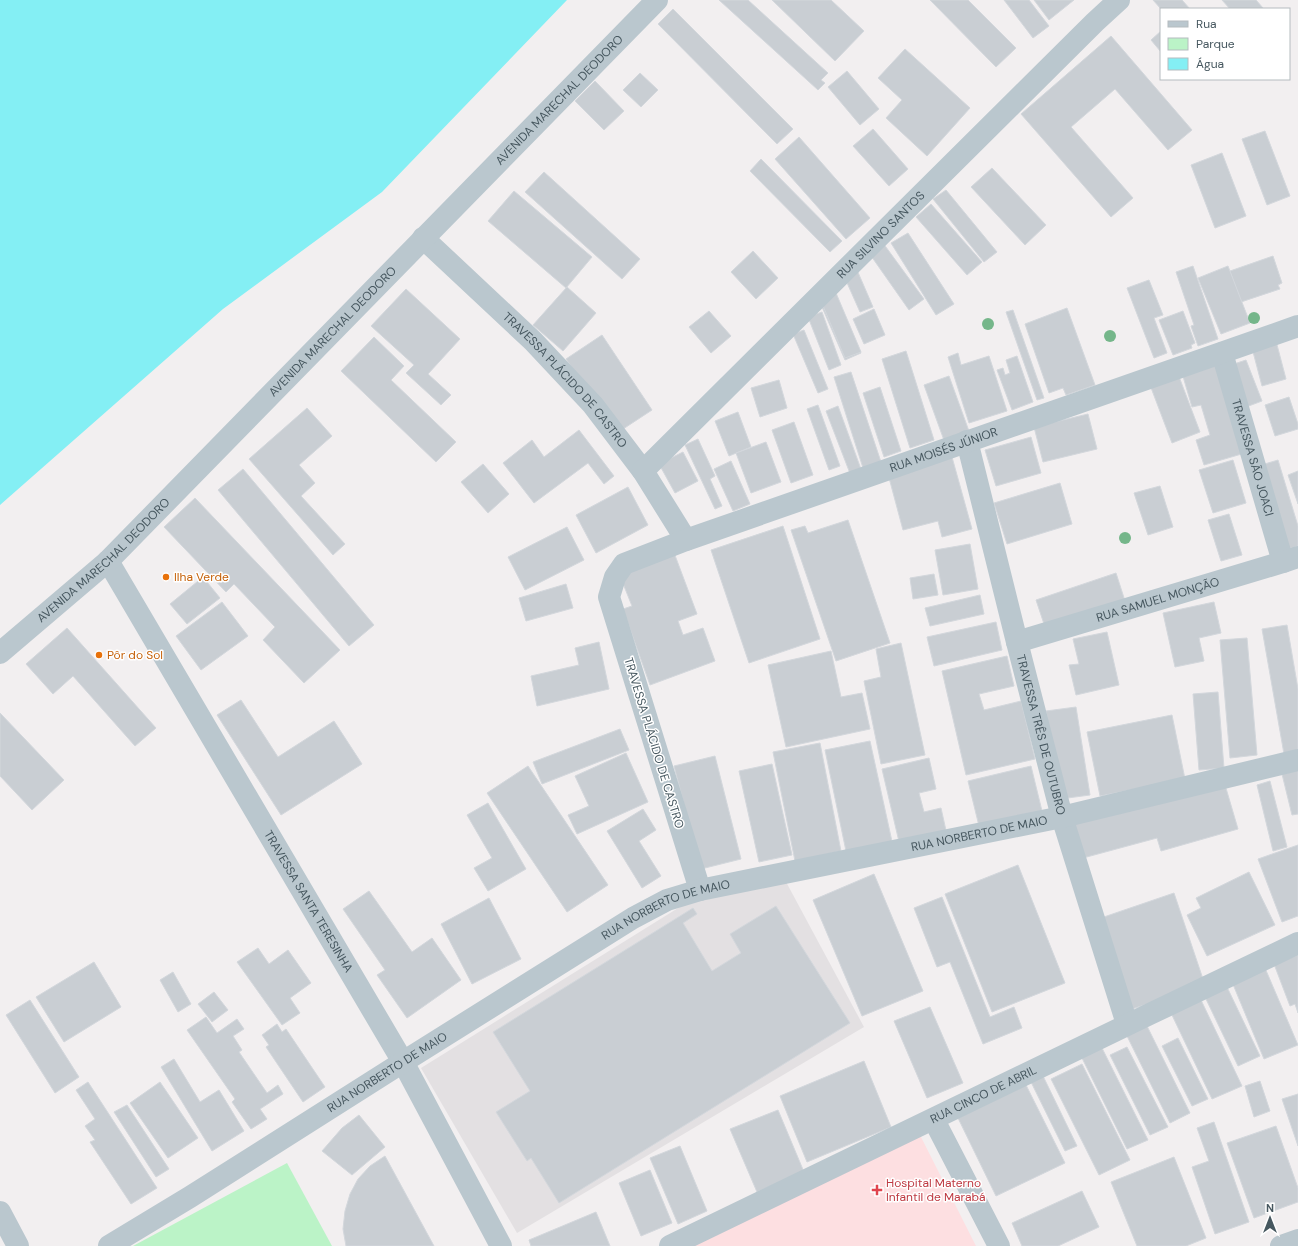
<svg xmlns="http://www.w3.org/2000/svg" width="1298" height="1246" font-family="'DM Sans',sans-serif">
  <rect width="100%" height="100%" fill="#f2eff0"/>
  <!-- education -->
  <path fill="#e3e0e2" d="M785,880L864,1027L517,1233L421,1068L691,900Z"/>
  <!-- medical -->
  <path fill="#fddfe1" d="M919,1133L976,1246H694Z"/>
  <!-- green -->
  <path fill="#bbf3c7" d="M287,1163L332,1246H133Z"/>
  <!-- water -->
  <path fill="#84eff4" d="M0,0H567L382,192L223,309L0,505Z"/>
  <!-- building -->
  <g fill="#c9ced3" stroke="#d3d7dc">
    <path d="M719,0H748L828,73L821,80L825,83L818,90Z"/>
    <path d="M772,0H831L864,31L835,61Z"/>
    <path d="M930,0H968L1016,48L996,67Z"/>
    <path d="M1004,0H1029L1049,26L1033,38Z"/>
    <path d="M1034,0H1074L1049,20Z"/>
    <path d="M1153,0H1182L1190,9H1161Z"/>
    <path d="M1222,0H1256L1263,8L1262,9H1230Z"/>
    <path d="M673,9L793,129L777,144L658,24Z"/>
    <path d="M1161,31V52L1151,40Z"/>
    <path d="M1111,36L1192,130L1168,150L1115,89L1071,127L1133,198L1111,217L1021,114Z"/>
    <path d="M905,49L970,108L927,156L886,118L902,100L878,78Z"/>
    <path d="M847,71L879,109L860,125L828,87Z"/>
    <path d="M640,73L658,90L641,107L623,90Z"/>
    <path d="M595,81L624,111L604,130L575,101Z"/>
    <path d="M873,129L908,169L889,186L853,146Z"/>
    <path d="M1265,131L1290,196L1267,205L1242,139Z"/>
    <path d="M799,137L870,218L846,239L775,159Z"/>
    <path d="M1222,153L1246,216L1215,228L1191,165Z"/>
    <path d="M761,159L842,241L830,252L750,171Z"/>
    <path d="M992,168L1046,225L1025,245L971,187Z"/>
    <path d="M544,172L640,259L622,279L525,192Z"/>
    <path d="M946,190L997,252L984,262L933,199Z"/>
    <path d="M514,191L592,257L566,288L488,221Z"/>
    <path d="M931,204L982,262L967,275L916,217Z"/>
    <path d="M908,233L954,304L936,315L891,243Z"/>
    <path d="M883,243L924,299L909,310L869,253Z"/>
    <path d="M753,251L778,278L756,299L731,272Z"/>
    <path d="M1273,256L1282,283L1278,285L1280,289L1241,302L1230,271Z"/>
    <path d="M1193,266L1218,339L1198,346L1191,326L1194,325L1176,272Z"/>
    <path d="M1228,266L1250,323L1221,334L1198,278Z"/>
    <path d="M857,270L873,307L860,312L844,276Z"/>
    <path d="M1149,280L1163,315L1154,318L1167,353L1154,358L1127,288Z"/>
    <path d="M567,287L596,313L563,351L533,325Z"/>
    <path d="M406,289L460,339L428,374L451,395L441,405L406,373L414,365L371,326Z"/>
    <path d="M835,293L861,353L845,360L819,300Z"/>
    <path d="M836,293L861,352L845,358L821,301Z"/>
    <path d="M1067,308L1095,385L1066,395L1063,388L1049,393L1025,324Z"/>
    <path d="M874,309L885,335L864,344L853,319Z"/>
    <path d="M1013,310L1044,398L1037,400L1006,312Z"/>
    <path d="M709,311L731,336L711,353L689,327Z"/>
    <path d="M1183,311L1195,343L1191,345L1192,348L1173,355L1159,320Z"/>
    <path d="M822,312L841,365L829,370L808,317Z"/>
    <path d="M804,330L828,389L818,393L793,334Z"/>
    <path d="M602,335L652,410L617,433L566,359Z"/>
    <path d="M374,337L404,366L391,380L456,442L436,462L341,371Z"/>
    <path d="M1276,341L1286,379L1262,386L1252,348Z"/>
    <path d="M906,351L934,440L910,448L882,359Z"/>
    <path d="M958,353L961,365L989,356L1007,411L969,423L948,357Z"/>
    <path d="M1017,356L1033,402L1012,410L997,370L1003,368L1005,375L1010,373L1006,360Z"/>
    <path d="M1246,360L1262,401L1246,407L1231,365Z"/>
    <path d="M1218,363L1245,453L1204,465L1196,440L1210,435L1201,405L1192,407L1182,373Z"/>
    <path d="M851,372L882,465L864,471L834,377Z"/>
    <path d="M1178,374L1200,432L1172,443L1150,385Z"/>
    <path d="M949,376L970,434L945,443L924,385Z"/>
    <path d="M779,380L787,408L760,417L751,388Z"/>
    <path d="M880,387L901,451L884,457L863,393Z"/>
    <path d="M1289,397L1298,424V429L1275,436L1265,405Z"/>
    <path d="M818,405L840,466L829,470L807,409Z"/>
    <path d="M838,406L862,472L851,476L826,411Z"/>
    <path d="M307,408L332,436L299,465L315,483L301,496L345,544L333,555L249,459Z"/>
    <path d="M738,412L751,447L729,456L715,421Z"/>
    <path d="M1088,414L1097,449L1043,462L1034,427Z"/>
    <path d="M794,422L813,475L791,483L772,430Z"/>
    <path d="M579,430L614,476L604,484L588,463L534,503L503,463L532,440L544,457Z"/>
    <path d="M1031,437L1041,473L996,486L985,450Z"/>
    <path d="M698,439L715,476L710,479L722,506L715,509L685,445Z"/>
    <path d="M766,442L781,482L751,493L736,453Z"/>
    <path d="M683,452L698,481L675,493L659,464Z"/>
    <path d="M952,457L972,529L942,537L938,521L903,530L888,474Z"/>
    <path d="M1233,460L1246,503L1213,513L1199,470Z"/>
    <path d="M1278,460L1298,526V546L1284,550L1258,466Z"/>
    <path d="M731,461L750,504L733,511L714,469Z"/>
    <path d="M483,464L509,494L488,513L461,482Z"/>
    <path d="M243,469L374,625L349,646L218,490Z"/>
    <path d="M1298,471V504L1288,475Z"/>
    <path d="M1060,483L1072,524L1007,544L994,503Z"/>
    <path d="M1160,486L1173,527L1148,535L1134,493Z"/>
    <path d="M628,487L648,525L596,553L576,515Z"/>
    <path d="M195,498L340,650L304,683L263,640L275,627L234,584L226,592L164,527Z"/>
    <path d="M1229,514L1242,555L1221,561L1208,520Z"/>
    <path d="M848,520L890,643L836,661L791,530L805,526L808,533Z"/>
    <path d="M783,526L820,639L749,663L711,550Z"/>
    <path d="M567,527L584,560L525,590L508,557Z"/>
    <path d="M970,544L978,589L943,595L935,550Z"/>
    <path d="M673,550L697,614L678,621L683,635L703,628L715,661L650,685L623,609L632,606L620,576Z"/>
    <path d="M1116,573L1125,601L1045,627L1036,600Z"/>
    <path d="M934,574L938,595L913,599L910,578Z"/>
    <path d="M203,577L220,598L187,624L170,604Z"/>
    <path d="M566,584L573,608L526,621L519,598Z"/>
    <path d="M980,595L984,614L930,626L925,608Z"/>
    <path d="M222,602L248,636L201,670L176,636Z"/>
    <path d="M1214,602L1221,633L1199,638L1204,661L1175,667L1163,613Z"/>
    <path d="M996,622L1002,650L934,666L927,637Z"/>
    <path d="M1287,625L1298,689V752L1284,754L1262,629Z"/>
    <path d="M67,628L156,728L135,746L73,676L53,694L26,664Z"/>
    <path d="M1107,632L1119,685L1076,695L1069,665L1079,664L1073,639Z"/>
    <path d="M1247,638L1257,755L1230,758L1220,640Z"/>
    <path d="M599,642L609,689L537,706L531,676L579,665L575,648Z"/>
    <path d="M901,643L925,755L881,764L864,681L881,677L876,649Z"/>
    <path d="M831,651L841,697L862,693L870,729L786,747L768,665Z"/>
    <path d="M1007,656L1014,686L979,694L984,710L1021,701L1035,759L966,775L942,671Z"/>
    <path d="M1218,692L1224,768L1199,770L1193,694Z"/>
    <path d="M241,700L278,757L334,721L362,764L281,815L217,715Z"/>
    <path d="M1076,707L1090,795L1060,799L1046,711Z"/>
    <path d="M0,713L64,780L32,810L0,776Z"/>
    <path d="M1172,715L1185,779L1100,796L1087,732Z"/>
    <path d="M620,729L629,750L542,784L533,762Z"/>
    <path d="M870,741L893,846L847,856L825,750Z"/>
    <path d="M820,743L841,851L795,861L773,752Z"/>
    <path d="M626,753L648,802L577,834L568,815L589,806L575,776Z"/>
    <path d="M715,756L741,859L701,869L674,766Z"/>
    <path d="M929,758L936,789L919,793L924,812L941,808L947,835L900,846L882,769Z"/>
    <path d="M772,764L792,855L759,862L739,771Z"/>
    <path d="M528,766L608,885L567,912L487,793Z"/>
    <path d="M1031,766L1042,811L979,826L968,781Z"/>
    <path d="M1298,770V814L1292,815L1282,774Z"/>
    <path d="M1223,778L1238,829L1161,851L1157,838L1083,858L1073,821Z"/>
    <path d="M1270,781L1287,847L1273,851L1257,785Z"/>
    <path d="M488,803L526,869L488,891L474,868L492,858L467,815Z"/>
    <path d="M643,809L656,830L639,841L661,876L642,888L607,831Z"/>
    <path d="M1298,845V916L1282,922L1258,859Z"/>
    <path d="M1018,865L1065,983L992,1012L945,894Z"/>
    <path d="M1249,872L1275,925L1207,956L1187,915L1201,908L1196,898Z"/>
    <path d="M874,874L923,991L862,1016L813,900Z"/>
    <path d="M369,891L412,952L432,938L461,980L407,1018L377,975L385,970L343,909Z"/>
    <path d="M1174,893L1205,985L1129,1010L1098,919Z"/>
    <path d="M942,897L990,1017L1014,1007L1022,1028L983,1044L950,962L937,967L914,908Z"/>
    <path d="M489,898L521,959L472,984L441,924Z"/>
    <path d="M776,906L850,1023L559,1203L531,1158L527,1161L496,1112L530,1091L493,1032L693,908L697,914L683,923L712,971L741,953L730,934Z"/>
    <path d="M258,948L269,964L288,950L311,983L290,998L300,1013L282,1025L237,962Z"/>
    <path d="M1298,955V1013L1295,1004L1290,1006L1274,964Z"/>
    <path d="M94,962L121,1007L64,1042L36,997Z"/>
    <path d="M1265,968L1298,1045L1264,1059L1232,982Z"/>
    <path d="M173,972L191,1004L178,1012L160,980Z"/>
    <path d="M1227,987L1260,1056L1238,1066L1205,997Z"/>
    <path d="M214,992L228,1010L212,1022L198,1004Z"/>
    <path d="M30,1000L79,1077L55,1093L6,1015Z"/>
    <path d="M1201,1000L1242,1086L1212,1099L1171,1013Z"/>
    <path d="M930,1007L963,1083L927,1098L894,1021Z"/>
    <path d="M206,1017L217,1033L237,1019L244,1029L233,1036L242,1050L239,1052L267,1093L278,1085L283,1094L260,1109L267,1119L251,1129L232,1102L235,1099L187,1030Z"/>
    <path d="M277,1024L282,1032L286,1029L325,1087L303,1102L266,1047L269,1045L262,1035Z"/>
    <path d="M1147,1026L1190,1113L1170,1123L1127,1036Z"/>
    <path d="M1178,1038L1208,1099L1192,1106L1162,1046Z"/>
    <path d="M1101,1046L1148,1140L1127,1149L1081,1056Z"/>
    <path d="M1127,1047L1168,1127L1150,1135L1110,1055Z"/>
    <path d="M174,1059L200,1102L219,1090L244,1131L212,1151L161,1067Z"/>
    <path d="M864,1061L891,1127L807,1162L780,1096Z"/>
    <path d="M1082,1064L1130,1160L1099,1175L1051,1079Z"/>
    <path d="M1043,1076L1077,1146L1065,1151L1031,1082Z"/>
    <path d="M1260,1081L1270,1111L1254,1117L1245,1086Z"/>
    <path d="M88,1082L157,1188L131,1204L90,1142L95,1140L85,1126L95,1119L76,1090Z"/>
    <path d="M160,1082L198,1138L168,1158L130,1103Z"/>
    <path d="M1026,1085L1065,1163L996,1196L958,1118Z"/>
    <path d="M1298,1094V1146L1282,1099Z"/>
    <path d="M127,1105L169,1169L156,1177L114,1112Z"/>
    <path d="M778,1110L804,1172L757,1192L730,1129Z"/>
    <path d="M359,1115L385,1147L352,1175L322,1151L342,1128Z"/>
    <path d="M1214,1122L1249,1222L1215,1234L1192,1167L1209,1161L1197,1128Z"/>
    <path d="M1276,1126L1298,1188V1202L1254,1218L1227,1143Z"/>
    <path d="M680,1146L707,1211L678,1224L650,1158Z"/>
    <path d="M385,1156L434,1246H346L343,1229L345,1211L350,1194L358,1179L370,1166Z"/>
    <path d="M1174,1157L1206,1238L1186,1246H1137L1111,1182Z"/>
    <path d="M650,1170L672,1223L641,1236L619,1183Z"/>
    <path d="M1082,1191L1099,1227L1058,1246H1022L1012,1223Z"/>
    <path d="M596,1212L610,1246H531L529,1240Z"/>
  </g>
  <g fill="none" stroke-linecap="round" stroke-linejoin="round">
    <!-- minor -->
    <g stroke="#bac7ce" stroke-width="22">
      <path id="s1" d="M423,238L533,341L593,405L643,471L686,540"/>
      <path id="s2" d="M1222,353L1283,562"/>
      <path id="s3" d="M967,441L1017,642L1062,817L1127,1024"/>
      <path id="s4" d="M643,471L1095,22L1119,0"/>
      <path id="s5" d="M108,561L403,1062L501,1246"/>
      <path id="s6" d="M1017,642L1283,562L1298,557"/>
      <path id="s7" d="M0,653L108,561L657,0"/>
      <path id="s8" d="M700,890L609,597L615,577L624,564L686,540L1298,326"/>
      <path d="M934,1120L999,1246"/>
      <path d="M0,1212L18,1246"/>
      <path id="s9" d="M109,1246L190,1197L403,1062L633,918L667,900L700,890L1062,817L1298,760"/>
      <path id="s10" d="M670,1246C879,1146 1088,1043 1298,943"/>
      <path d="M1281,1246L1298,1240"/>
    </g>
  </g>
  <!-- trees -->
  <g fill="#75b68a">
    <circle cx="1254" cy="318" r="6"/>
    <circle cx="988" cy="324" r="6"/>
    <circle cx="1110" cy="336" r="6"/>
    <circle cx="1125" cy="538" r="6"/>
  </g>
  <!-- markers -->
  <g fill="#e8710a" stroke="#fff" stroke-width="1.5">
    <circle cx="166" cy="577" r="4"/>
    <circle cx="99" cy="655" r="4"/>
  </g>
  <path fill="#e0444e" stroke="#fff" stroke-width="1.5" d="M875 1184h4v4h4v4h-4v4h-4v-4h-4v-4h4z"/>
  <g text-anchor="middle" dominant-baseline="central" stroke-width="3" stroke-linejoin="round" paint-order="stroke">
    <!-- street labels -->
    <g font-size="12" fill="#46575f" stroke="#fff">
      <text stroke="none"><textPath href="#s7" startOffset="787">AVENIDA MARECHAL DEODORO</textPath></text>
      <text stroke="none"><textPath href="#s4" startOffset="335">RUA SILVINO SANTOS</textPath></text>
      <text stroke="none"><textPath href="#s7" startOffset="463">AVENIDA MARECHAL DEODORO</textPath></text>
      <text stroke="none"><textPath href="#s1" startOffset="201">TRAVESSA PLÁCIDO DE CASTRO</textPath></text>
      <text stroke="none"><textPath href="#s8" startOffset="683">RUA MOISÉS JÚNIOR</textPath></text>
      <text stroke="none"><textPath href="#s2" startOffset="109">TRAVESSA SÃO JOACI</textPath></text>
      <text stroke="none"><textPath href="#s7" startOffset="139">AVENIDA MARECHAL DEODORO</textPath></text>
      <text stroke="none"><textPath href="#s6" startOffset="147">RUA SAMUEL MONÇÃO</textPath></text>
      <text stroke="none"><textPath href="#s3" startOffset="303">TRAVESSA TRÊS DE OUTUBRO</textPath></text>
      <text transform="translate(654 743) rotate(73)">TRAVESSA PLÁCIDO DE CASTRO</text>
      <text stroke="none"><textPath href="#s9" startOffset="976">RUA NORBERTO DE MAIO</textPath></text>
      <text stroke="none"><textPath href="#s5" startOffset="395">TRAVESSA SANTA TERESINHA</textPath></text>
      <text stroke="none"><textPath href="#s9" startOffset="652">RUA NORBERTO DE MAIO</textPath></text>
      <text stroke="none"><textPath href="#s9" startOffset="328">RUA NORBERTO DE MAIO</textPath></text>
      <text stroke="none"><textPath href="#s10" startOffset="348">RUA CINCO DE ABRIL</textPath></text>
    </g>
    <!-- food labels -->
    <g font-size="12" fill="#c56008" stroke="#fff" text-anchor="start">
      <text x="174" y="577">Ilha Verde</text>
      <text x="107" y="655">Pôr do Sol</text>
    </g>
    <!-- health labels -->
    <g font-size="12" fill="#be3a42" stroke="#fff" text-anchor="start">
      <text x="886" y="1183">Hospital Materno<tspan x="886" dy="14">Infantil de Marabá</tspan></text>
    </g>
  </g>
  <!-- legend -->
  <rect x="1160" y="8" width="130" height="72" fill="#ffffff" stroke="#b5bcbf"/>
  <rect x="1168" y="21" width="20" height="6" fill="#bac7ce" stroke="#b5bcbf"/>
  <text x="1196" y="28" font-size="12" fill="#46575f">Rua</text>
  <rect x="1168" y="38" width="20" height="12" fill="#bbf3c7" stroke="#b5bcbf"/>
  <text x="1196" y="48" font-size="12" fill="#46575f">Parque</text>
  <rect x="1168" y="58" width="20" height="12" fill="#84eff4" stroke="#b5bcbf"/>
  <text x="1196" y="68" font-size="12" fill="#46575f">Água</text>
  <!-- north arrow -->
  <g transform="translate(1270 1218)" stroke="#ffffff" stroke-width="3" paint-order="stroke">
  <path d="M0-3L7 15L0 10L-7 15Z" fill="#46575f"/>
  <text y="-6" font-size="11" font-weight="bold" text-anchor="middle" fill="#46575f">N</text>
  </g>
</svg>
